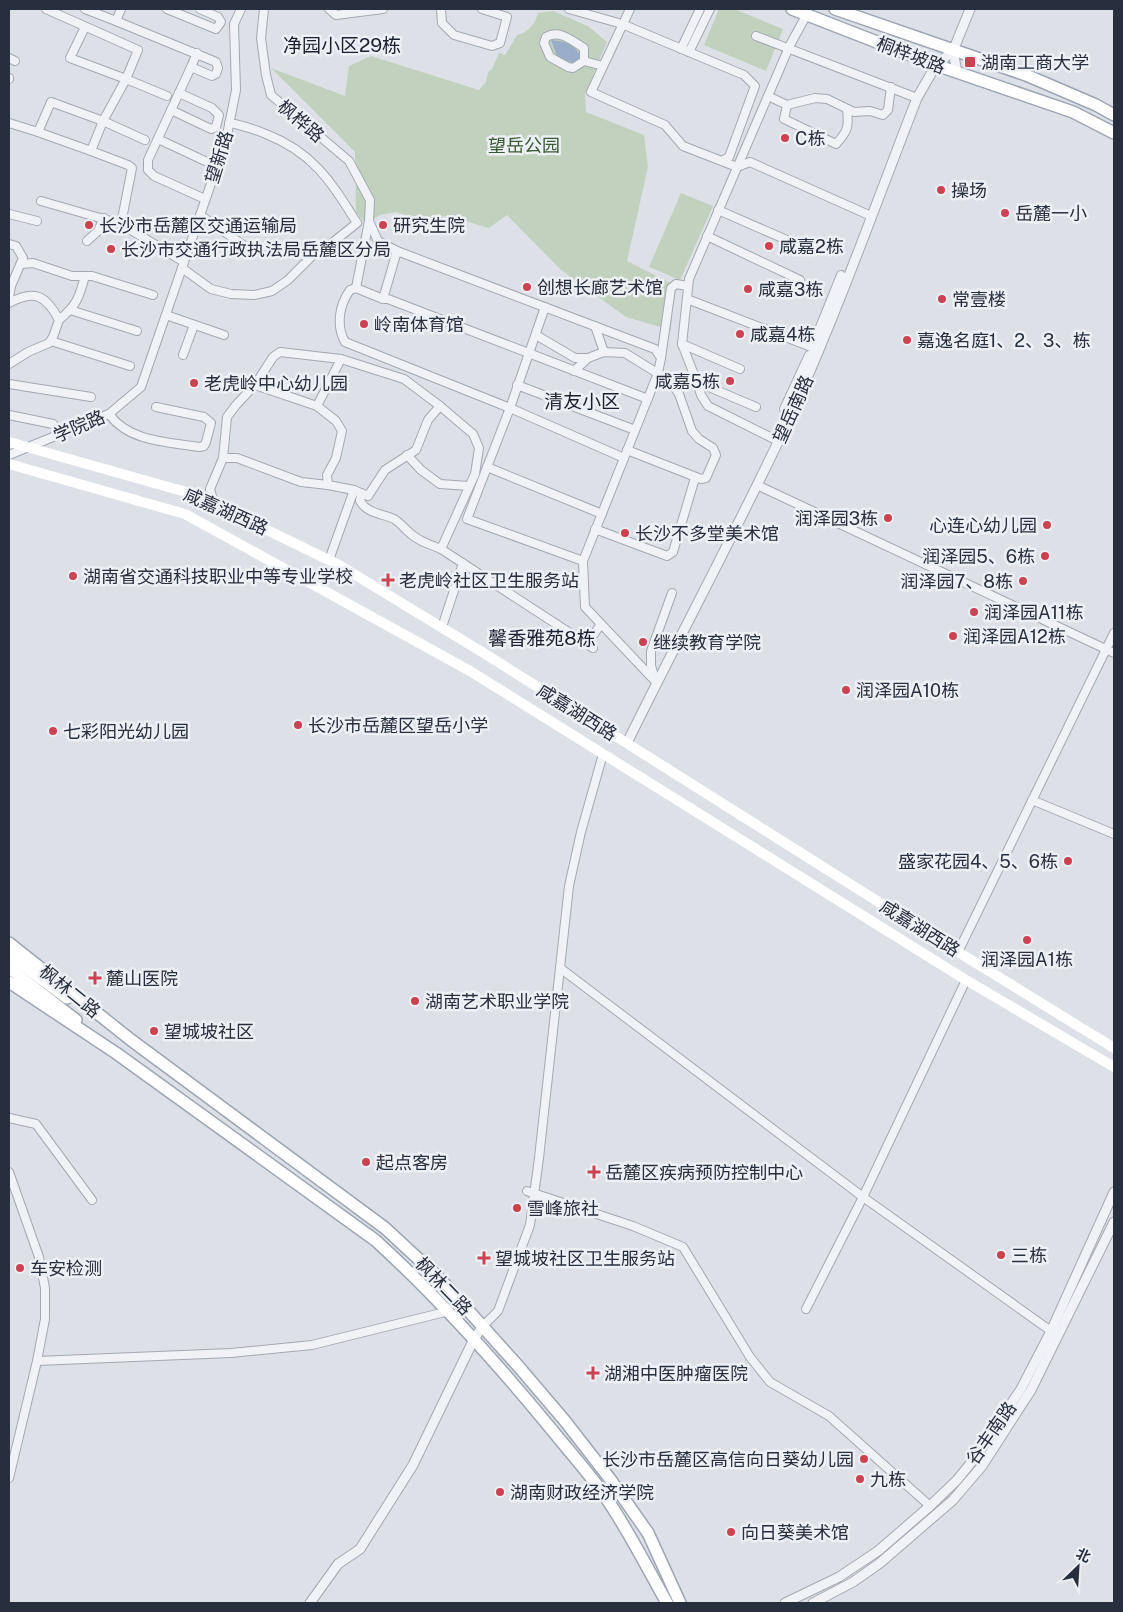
<svg xmlns="http://www.w3.org/2000/svg" width="1123" height="1612" font-family="'Public Sans','Noto Sans SC',sans-serif">
  <rect width="100%" height="100%" fill="#dde1e7"/>
  <!-- green -->
  <g fill="#c2d1be">
    <path d="M719,9H734L783,29L766,71L704,45Z"/>
    <path d="M553,11L588,26L607,42L585,94L586,112L644,135L648,167L627,261L674,285L671,330L626,317L560,269L507,215L489,228L448,216L419,220L396,212L380,215L365,224L356,212L355,152L271,68L345,96L349,66L371,56L479,90L486,82L488,72L492,69L499,53L505,55L517,35C528,33 535,24 538,13Z"/>
    <path d="M681,193L713,206L680,280L649,267Z"/>
  </g>
  <!-- water -->
  <path fill="#98adc7" d="M551,40C566,42 573,42 581,57L577,62L568,63L558,59Z"/>
  <g fill="none" stroke-linecap="round" stroke-linejoin="round">
    <defs>
      <g id="minor">
        <path d="M46,9L138,50L126,79L70,58L85,27"/>
        <path d="M85,9L116,21L121,9"/>
        <path d="M167,9L216,29L221,22L218,17L200,9"/>
        <path d="M264,9L261,38L266,75L271,95L349,161L370,200L369,221L356,288"/>
        <path d="M329,9L336,15L383,9"/>
        <path d="M441,9L442,23L454,35L492,46L500,43L507,17L482,9"/>
        <path d="M569,9L622,24L744,75L755,86L729,157L722,161"/>
        <path d="M630,9L591,92L665,125L683,146L737,167L750,162L871,216"/>
        <path d="M116,21L216,62L218,68L216,74L212,76L191,67L197,53"/>
        <path d="M756,36L917,98"/>
        <path d="M681,49L700,9"/>
        <path d="M689,52L710,9"/>
        <path d="M9,58L15,61"/>
        <path d="M584,61V48C572,41 560,29 546,37L544,43L550,57L568,67L573,68L584,61L603,66"/>
        <path d="M191,67L148,160V170L154,176L205,199"/>
        <path d="M9,79V78"/>
        <path d="M768,96L787,105L815,98L827,99L854,112L870,111L883,115L888,110L891,87"/>
        <path d="M51,102L103,121L91,151L38,132Z"/>
        <path d="M787,105L784,119L836,144C848,131 849,127 847,109"/>
        <path d="M171,110L211,129L216,127L219,115L212,108L179,93"/>
        <path d="M9,123L38,132"/>
        <path d="M158,139L205,161"/>
        <path d="M145,140L103,121L126,79L167,96"/>
        <path d="M41,201L121,224L132,168L128,165L91,151"/>
        <path d="M718,210L812,251"/>
        <path d="M9,214L37,221"/>
        <path d="M200,215L252,251"/>
        <path d="M369,221L378,241L397,251"/>
        <path d="M121,224L184,262"/>
        <path d="M707,236L800,280"/>
        <path d="M87,241L98,231L104,218"/>
        <path d="M9,244L16,246L23,258L11,286L9,297"/>
        <path d="M21,264L33,263L72,276H92L153,295"/>
        <path d="M182,268L211,289L231,294L254,295L272,291L288,280L322,246L332,243L357,223C331,182 314,153 266,134C253,129 243,125 229,123"/>
        <path d="M383,299L356,288L350,290C339,305 336,326 345,342L510,408L624,458"/>
        <path d="M687,299L819,350"/>
        <path d="M9,303C34,289 46,295 59,320L53,337L49,343L28,352L9,364"/>
        <path d="M545,307L510,408L467,519L583,561"/>
        <path d="M70,310L137,331"/>
        <path d="M166,315L224,335"/>
        <path d="M59,320C77,305 79,298 85,276"/>
        <path d="M595,326L604,352"/>
        <path d="M536,335L575,358H588"/>
        <path d="M51,341L130,366"/>
        <path d="M682,344L740,369"/>
        <path d="M819,350L816,337L841,275"/>
        <path d="M183,355L194,325"/>
        <path d="M661,358L671,288L676,284L688,286"/>
        <path d="M574,371L588,358L604,352L625,353L670,381L679,394L692,431L699,439L713,448L716,455L706,478L701,479L627,450"/>
        <path d="M697,382L701,395L708,406L778,441"/>
        <path d="M9,384L91,397"/>
        <path d="M255,385L317,406L341,359"/>
        <path d="M517,385L635,430"/>
        <path d="M648,399L388,299H383L397,251L655,349L661,358L658,373L583,561L585,607L657,683"/>
        <path d="M756,407L697,382L682,344L689,279L790,45L807,14"/>
        <path d="M109,414C129,442 168,442 199,447L204,446L206,442L211,423L204,417L156,407"/>
        <path d="M9,415L53,424"/>
        <path d="M788,420L784,409L809,355L819,350"/>
        <path d="M9,455L109,414L141,387L226,140L236,90L234,24L241,9"/>
        <path d="M407,455L421,470L440,484L469,486"/>
        <path d="M223,458H237L301,482L328,485L327,475L336,458L342,431L336,421L317,406"/>
        <path d="M487,467L602,514"/>
        <path d="M328,485L354,490L368,496L385,470L416,450L428,420L440,406"/>
        <path d="M757,485L1114,653"/>
        <path d="M361,493L360,501C368,514 381,513 394,519C400,522 408,533 415,537C423,543 432,545 441,549"/>
        <path d="M214,504L210,489L223,458L227,417L236,405L255,385L273,357L280,352L341,359L404,379L440,406L473,434L479,448L475,474L441,549L593,648"/>
        <path d="M595,529L667,556L673,552L695,478"/>
        <path d="M329,560L354,490"/>
        <path d="M442,627L463,563"/>
        <path d="M587,644L601,624"/>
        <path d="M655,679L651,666V651L672,593"/>
        <path d="M1032,800L1114,834"/>
        <path d="M958,952L1114,633"/>
        <path d="M560,968L863,1197L1051,1331"/>
        <path d="M9,1118L36,1124L92,1200"/>
        <path d="M9,1172L39,1257L45,1288V1319L37,1361L9,1478"/>
        <path d="M527,1191L633,1226L683,1247L750,1357L770,1382L829,1416L930,1506"/>
        <path d="M806,1309L863,1197L966,980"/>
        <path d="M483,1326L498,1311L530,1225L539,1158L569,886L581,832L603,754"/>
        <path d="M37,1361L231,1353L312,1345L449,1311"/>
      </g>
      <g id="tertiary">
        <path d="M953,51L957,72"/>
        <path d="M627,743C680,635 737,530 788,421C836,316 875,206 917,98L936,65L953,51L970,9"/>
        <path d="M310,1603L338,1564L360,1549L413,1465L474,1339L483,1326"/>
        <path d="M785,1603L839,1577L878,1551L930,1506L957,1480L974,1459L1021,1389L1051,1331L1114,1192"/>
        <path d="M813,1603L853,1582L880,1563L953,1500L982,1466L1031,1390L1114,1222"/>
      </g>
      <g id="primary">
        <path d="M792,9L936,65L1073,112L1114,133"/>
        <path d="M835,9L1026,75L1096,105L1114,115"/>
        <path d="M9,943L131,1040L385,1228L440,1279L519,1367L565,1421L610,1479L648,1533L680,1603"/>
        <path d="M9,955L67,998"/>
        <path d="M9,968L76,1020"/>
        <path d="M9,982L116,1053L375,1240C439,1298 497,1363 552,1430C569,1451 587,1471 602,1492C627,1527 646,1566 667,1603"/>
      </g>
    </defs>
    <!-- minor casing -->
    <use href="#minor" stroke="#a3a8b1" stroke-width="10"/>
    <!-- tertiary casing -->
    <use href="#tertiary" stroke="#a3a8b1" stroke-width="11"/>
    <!-- primary casing -->
    <use href="#primary" stroke="#9da5b3" stroke-width="14"/>
    <!-- minor -->
    <use href="#minor" stroke="#f0f2f5" stroke-width="8"/>
    <!-- tertiary -->
    <use href="#tertiary" stroke="#f0f2f5" stroke-width="9"/>
    <!-- secondary -->
    <g stroke="#fff" stroke-width="10">
      <path d="M9,442L193,494L339,565L482,652L958,952L1114,1048"/>
      <path d="M9,464L185,514L470,671L966,980L1114,1067"/>
    </g>
    <!-- primary -->
    <use href="#primary" stroke="#fff" stroke-width="11"/>
  </g>
  <!-- markers -->
  <g fill="#cc4251" stroke="#edf0f5" stroke-width="2">
    <rect x="964" y="56" width="12" height="12" rx="2.5"/>
    <circle cx="785" cy="138" r="5"/>
    <circle cx="941" cy="190" r="5"/>
    <circle cx="1005" cy="213" r="5"/>
    <circle cx="89" cy="225" r="5"/>
    <circle cx="383" cy="225" r="5"/>
    <circle cx="769" cy="246" r="5"/>
    <circle cx="111" cy="249" r="5"/>
    <circle cx="527" cy="287" r="5"/>
    <circle cx="748" cy="289" r="5"/>
    <circle cx="942" cy="299" r="5"/>
    <circle cx="364" cy="324" r="5"/>
    <circle cx="740" cy="334" r="5"/>
    <circle cx="907" cy="340" r="5"/>
    <circle cx="730" cy="381" r="5"/>
    <circle cx="194" cy="383" r="5"/>
    <circle cx="888" cy="518" r="5"/>
    <circle cx="1047" cy="525" r="5"/>
    <circle cx="625" cy="533" r="5"/>
    <circle cx="1045" cy="556" r="5"/>
    <circle cx="73" cy="576" r="5"/>
    <path d="M385.5 572.5h5v5h5v5h-5v5h-5v-5h-5v-5h5z"/>
    <circle cx="1023" cy="581" r="5"/>
    <circle cx="974" cy="612" r="5"/>
    <circle cx="953" cy="636" r="5"/>
    <circle cx="643" cy="642" r="5"/>
    <circle cx="846" cy="690" r="5"/>
    <circle cx="298" cy="725" r="5"/>
    <circle cx="53" cy="731" r="5"/>
    <circle cx="1068" cy="861" r="5"/>
    <circle cx="1027" cy="940" r="5"/>
    <path d="M92.5 970.5h5v5h5v5h-5v5h-5v-5h-5v-5h5z"/>
    <circle cx="415" cy="1001" r="5"/>
    <circle cx="154" cy="1031" r="5"/>
    <circle cx="366" cy="1162" r="5"/>
    <path d="M591.5 1164.5h5v5h5v5h-5v5h-5v-5h-5v-5h5z"/>
    <circle cx="517" cy="1208" r="5"/>
    <circle cx="1001" cy="1255" r="5"/>
    <path d="M481.5 1250.5h5v5h5v5h-5v5h-5v-5h-5v-5h5z"/>
    <circle cx="20" cy="1268" r="5"/>
    <path d="M590.5 1365.5h5v5h5v5h-5v5h-5v-5h-5v-5h5z"/>
    <circle cx="864" cy="1459" r="5"/>
    <circle cx="860" cy="1479" r="5"/>
    <circle cx="500" cy="1492" r="5"/>
    <circle cx="731" cy="1532" r="5"/>
  </g>
  <g text-anchor="middle" dominant-baseline="central" stroke-width="5" stroke-linejoin="round" paint-order="stroke">
    <!-- street labels -->
    <g font-size="18" fill="#272e3d" stroke="#edf0f5">
      <text transform="translate(911 55) rotate(21)">桐梓坡路</text>
      <text transform="translate(301 121) rotate(40)">枫桦路</text>
      <text transform="translate(219 157) rotate(-73)">望新路</text>
      <text transform="translate(793 409) rotate(-66)">望岳南路</text>
      <text transform="translate(79 426) rotate(-23)">学院路</text>
      <text transform="translate(226 511) rotate(24)">咸嘉湖西路</text>
      <text transform="translate(577 712) rotate(32)">咸嘉湖西路</text>
      <text transform="translate(920 928) rotate(32)">咸嘉湖西路</text>
      <text transform="translate(70 991) rotate(39)">枫林二路</text>
      <text transform="translate(444 1286) rotate(46)">枫林二路</text>
      <text transform="translate(991 1433) rotate(-55)">谷丰南路</text>
    </g>
    <!-- poi labels -->
    <g font-size="18" fill="#272e3d" stroke="#edf0f5" text-anchor="start">
      <text x="981" y="62">湖南工商大学</text>
      <text x="795" y="138">C栋</text>
      <text x="951" y="190">操场</text>
      <text x="1015" y="213">岳麓一小</text>
      <text x="99" y="225">长沙市岳麓区交通运输局</text>
      <text x="393" y="225">研究生院</text>
      <text x="779" y="246">咸嘉2栋</text>
      <text x="121" y="249">长沙市交通行政执法局岳麓区分局</text>
      <text x="537" y="287">创想长廊艺术馆</text>
      <text x="758" y="289">咸嘉3栋</text>
      <text x="952" y="299">常壹楼</text>
      <text x="374" y="324">岭南体育馆</text>
      <text x="750" y="334">咸嘉4栋</text>
      <text x="917" y="340">嘉逸名庭1、2、3、栋</text>
      <text x="720" y="381" text-anchor="end">咸嘉5栋</text>
      <text x="204" y="383">老虎岭中心幼儿园</text>
      <text x="878" y="518" text-anchor="end">润泽园3栋</text>
      <text x="1037" y="525" text-anchor="end">心连心幼儿园</text>
      <text x="635" y="533">长沙不多堂美术馆</text>
      <text x="1035" y="556" text-anchor="end">润泽园5、6栋</text>
      <text x="83" y="576">湖南省交通科技职业中等专业学校</text>
      <text x="399" y="580">老虎岭社区卫生服务站</text>
      <text x="1013" y="581" text-anchor="end">润泽园7、8栋</text>
      <text x="984" y="612">润泽园A11栋</text>
      <text x="963" y="636">润泽园A12栋</text>
      <text x="653" y="642">继续教育学院</text>
      <text x="856" y="690">润泽园A10栋</text>
      <text x="308" y="725">长沙市岳麓区望岳小学</text>
      <text x="63" y="731">七彩阳光幼儿园</text>
      <text x="1058" y="861" text-anchor="end">盛家花园4、5、6栋</text>
      <text x="1027" y="959" text-anchor="middle">润泽园A1栋</text>
      <text x="106" y="978">麓山医院</text>
      <text x="425" y="1001">湖南艺术职业学院</text>
      <text x="164" y="1031">望城坡社区</text>
      <text x="376" y="1162">起点客房</text>
      <text x="605" y="1172">岳麓区疾病预防控制中心</text>
      <text x="527" y="1208">雪峰旅社</text>
      <text x="1011" y="1255">三栋</text>
      <text x="495" y="1258">望城坡社区卫生服务站</text>
      <text x="30" y="1268">车安检测</text>
      <text x="604" y="1373">湖湘中医肿瘤医院</text>
      <text x="854" y="1459" text-anchor="end">长沙市岳麓区高信向日葵幼儿园</text>
      <text x="870" y="1479">九栋</text>
      <text x="510" y="1492">湖南财政经济学院</text>
      <text x="741" y="1532">向日葵美术馆</text>
    </g>
    <!-- park labels -->
    <g font-size="18" fill="#3a5934" stroke="#edf0f5">
      <text x="524" y="145">望岳公园</text>
    </g>
    <!-- neighbourhood labels -->
    <g font-size="19" fill="#191f2e" stroke="#edf0f5">
      <text x="342" y="45">净园小区29栋</text>
      <text x="582" y="401">清友小区</text>
      <text x="542" y="638">馨香雅苑8栋</text>
    </g>
  </g>
  <!-- border -->
  <rect width="1123" height="1612" fill="none" stroke="#272e3d" stroke-width="20"/>
  <!-- north arrow -->
  <g transform="translate(1078 1567) rotate(25)" stroke="#edf0f5" stroke-width="4" paint-order="stroke">
  <path d="M0-4L9 19L0 12L-9 19Z" fill="#272e3d"/>
  <text y="-8" font-size="14" font-weight="bold" text-anchor="middle" fill="#272e3d">北</text>
  </g>
</svg>
